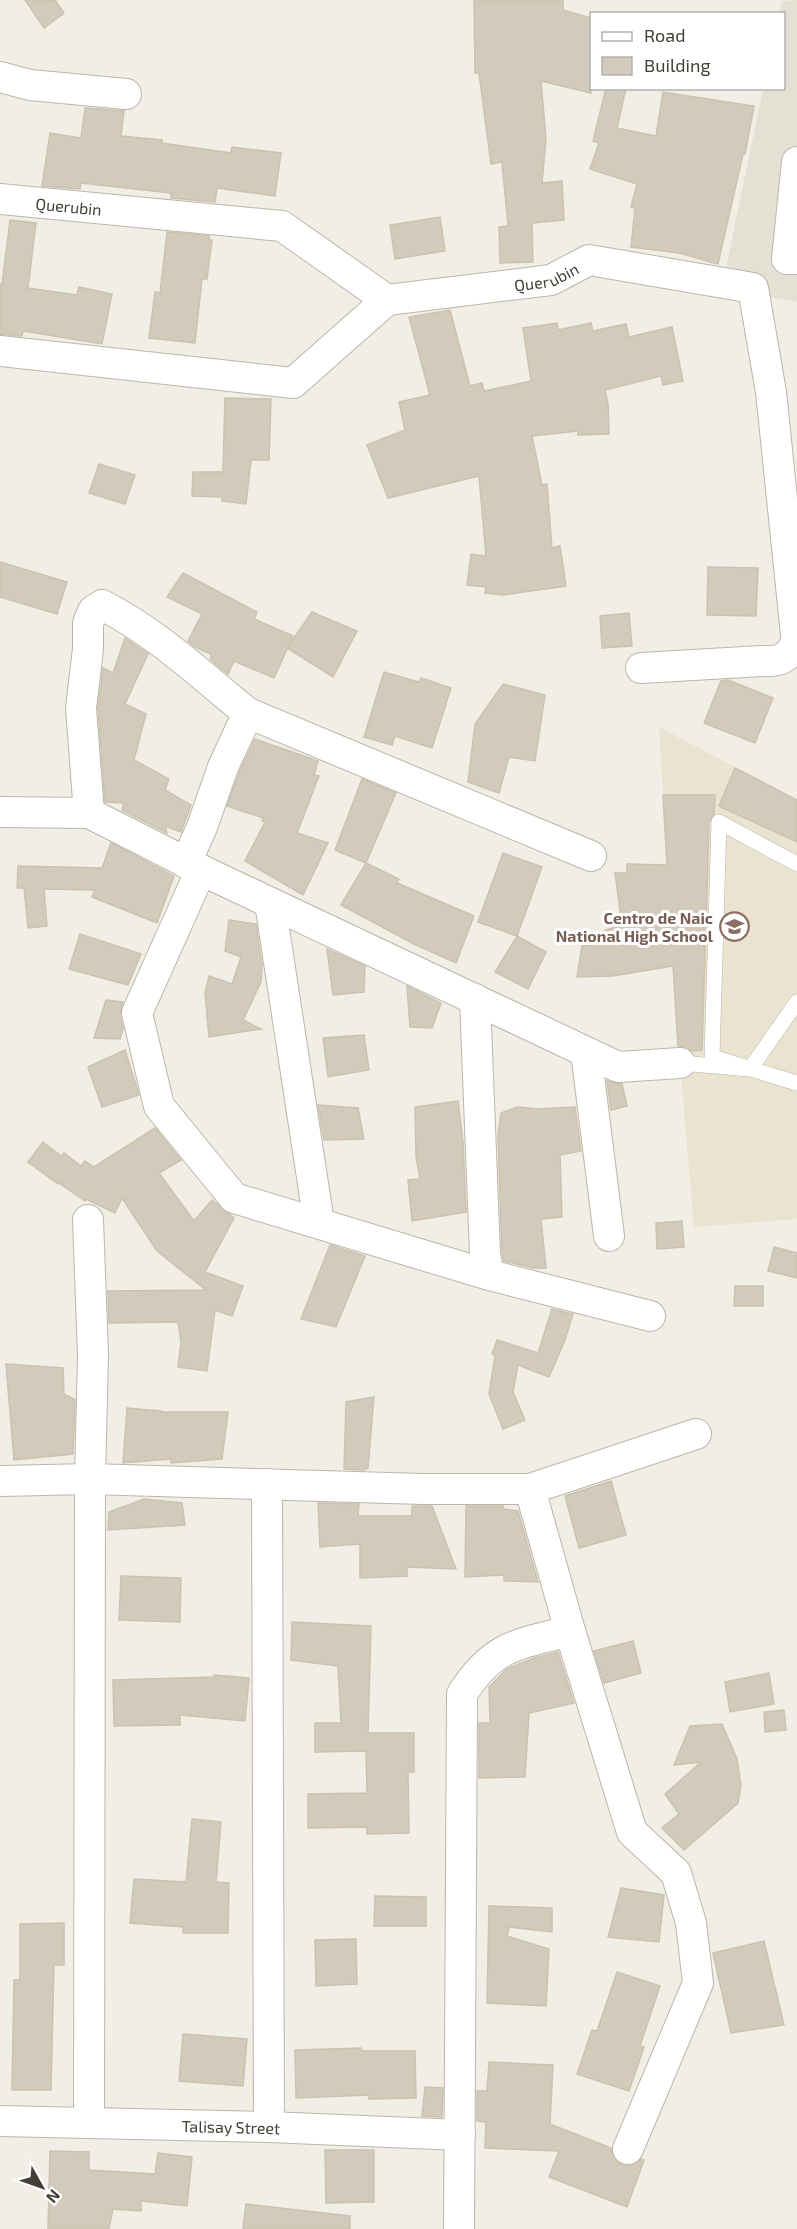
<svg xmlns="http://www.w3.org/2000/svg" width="797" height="2229" font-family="'Exo 2',sans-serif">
  <rect width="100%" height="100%" fill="#f1eee5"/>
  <!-- residential -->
  <path fill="#e4e0d4" d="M797,0V302L769,297L767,280L725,273L763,89L784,88V14L779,13L782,1Z"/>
  <!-- education -->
  <path fill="#e9e3d0" d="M659,727L797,800V1219L694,1227L679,1051Z"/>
  <!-- building -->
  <g fill="#d2cabb" stroke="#ccc2af" stroke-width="1.5">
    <path d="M25,0H55L64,13L44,28Z"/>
    <path d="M474,0H563V10L591,18V93L541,81L546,139L542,183L562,181L564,220L532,223L533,262L500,263L499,227L508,226L502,162L491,164L479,73H475Z"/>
    <path d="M606,88H626L617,128L656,136L663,92L754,106L745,154H743L718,264L679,253L631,247L635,208L631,207L637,184L590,169L599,143L593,141Z"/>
    <path d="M85,108L124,111L121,136L162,140V143L231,153L232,147L281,153L275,196L217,188L215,202L171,198V193L81,183L80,189L42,186L50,133L81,138Z"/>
    <path d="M440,217L445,251L395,259L390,225Z"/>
    <path d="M10,220L36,223L28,288L77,295L79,287L112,294L102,344L23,331L22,336L0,334V284L2,285Z"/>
    <path d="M167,232L209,236V240H212L207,279H202L195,343L149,338L155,292L160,293Z"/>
    <path d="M450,310L470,386L482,383L484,391L531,381L523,328L557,323L558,330L591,323L593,331L626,324L629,337L672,327L683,381L663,385L661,376L605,390L608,404L609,434L578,435V431L532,436L542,485L547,484L552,548L560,546L566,586L503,595L485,593L486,587L467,585L471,554L486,556L479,476L388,498L367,445L405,430L399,402L430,395L409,317Z"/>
    <path d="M225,398L271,399L269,460H251L246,504L222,501V497L192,496L193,472H223Z"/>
    <path d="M99,464L135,475L125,504L89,493Z"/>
    <path d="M0,562L67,582L57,614L0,597Z"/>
    <path d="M708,567L758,568L756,616L707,615Z"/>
    <path d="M183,573L257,612L254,619L293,636L274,678L234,661L228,674L211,660V654L195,647L188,641L202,614L167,597Z"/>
    <path d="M312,612L357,631L333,677L287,648Z"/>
    <path d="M629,613L632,646L602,648L600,616Z"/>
    <path d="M125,638L148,654L125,704L146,714L134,760L169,779L165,790L191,805L181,832L165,826L167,833L122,810L124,803L105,802L98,708L103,668L113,673Z"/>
    <path d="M384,672L419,682L421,678L451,688L432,748L395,736L392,745L364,737Z"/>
    <path d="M728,680L773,698L755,743L704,723L721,681Z"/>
    <path d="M503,684L545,695L535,761L509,757L499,793L468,782L475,724Z"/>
    <path d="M255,739L318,761L314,775L319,776L297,833L328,843L303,895L245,861L265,822L262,821L263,818L227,806L239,773Z"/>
    <path d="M735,768L797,800V842L719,806Z"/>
    <path d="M362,779L396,793L366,863L335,850Z"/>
    <path d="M663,795H715L714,814L709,822L702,1050L691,1051L687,1047L678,1046L673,966L613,976L577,977L582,946L606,943L605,930L622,925L615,873H627V864L667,865Z"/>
    <path d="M111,843L174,876L157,923L92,897L95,890L44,889L47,926L28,928L24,888H17L18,866L102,868Z"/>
    <path d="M503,853L542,867L517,936L478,922Z"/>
    <path d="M366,863L399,879L397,883L474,916L456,963L414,944L341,905Z"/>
    <path d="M229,920L256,924L262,965L261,982L243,1020L261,1029L209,1037L205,993L209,976L232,984L241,957L225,951Z"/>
    <path d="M80,934L141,954L128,985L69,969Z"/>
    <path d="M517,936L546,952L528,989L495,972Z"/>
    <path d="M327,949L365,966L364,992L333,995Z"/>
    <path d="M407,986L441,1003L432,1028L410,1027Z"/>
    <path d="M106,1000L123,1002L120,1016L123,1028L120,1039L94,1038Z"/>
    <path d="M364,1035L369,1070L328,1077L323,1038Z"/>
    <path d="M125,1050L139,1095L102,1107L88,1067Z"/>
    <path d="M607,1081L622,1084L627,1106L611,1110Z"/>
    <path d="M458,1101L463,1142L466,1212L412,1221L408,1180L420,1179L416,1157L415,1107Z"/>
    <path d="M318,1105L358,1108L364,1139L324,1140Z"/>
    <path d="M517,1107L538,1109L575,1107L581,1151L560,1155L562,1217L541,1219L546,1268H533L504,1261L502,1252L498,1135L501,1113Z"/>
    <path d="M155,1128L181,1160L159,1173L194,1221L212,1200L234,1218L205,1272L243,1286L232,1316L215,1310L207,1371L178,1367L181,1343L178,1322L109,1323L108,1291L206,1290L157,1251L122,1198L115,1213L86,1199L85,1201L59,1183L58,1184L28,1162L43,1142L61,1156L64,1153L81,1166L85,1161L94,1167Z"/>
    <path d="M682,1221L684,1247L657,1249L656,1223Z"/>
    <path d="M330,1245L365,1256L336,1327L301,1319Z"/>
    <path d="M774,1247L797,1253V1278L768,1271Z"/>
    <path d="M735,1286H763V1306H734Z"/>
    <path d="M552,1309L573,1314L565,1340L549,1377L518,1365L513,1392L525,1420L503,1429L489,1394L495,1356L492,1354L497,1340L538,1353Z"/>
    <path d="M6,1364L63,1368L64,1394L75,1400L73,1454L14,1460Z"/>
    <path d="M374,1397L368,1468L364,1470L344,1469L346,1402Z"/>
    <path d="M127,1408L161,1411V1412H228L222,1459L171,1463V1459L123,1463Z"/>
    <path d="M611,1481L626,1535L579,1548L565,1496Z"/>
    <path d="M144,1499L182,1503L185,1525L108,1530L109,1512Z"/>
    <path d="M318,1503L359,1504L358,1516H412V1506H432L456,1569L407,1567V1576L360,1578V1544L320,1547Z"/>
    <path d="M466,1506H503V1509L518,1511L538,1582L504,1581V1575L465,1577Z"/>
    <path d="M121,1576L181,1578L180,1622L119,1620Z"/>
    <path d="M292,1622L371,1626L368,1733H414V1772H408L409,1833L367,1834V1827L308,1828V1794L367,1793L366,1751L315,1752V1723H341L338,1666L291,1660Z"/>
    <path d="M633,1641L641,1673L604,1683L594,1651Z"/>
    <path d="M558,1652L574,1703L529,1713L525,1777L479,1778V1723H490L489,1687L507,1669L534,1658Z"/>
    <path d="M769,1673L774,1704L730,1712L725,1682Z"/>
    <path d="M214,1675L249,1678L245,1721L180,1715V1725L114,1726L113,1680L214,1677Z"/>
    <path d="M784,1710L786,1730L765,1732L764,1712Z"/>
    <path d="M722,1724L737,1759L741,1786L738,1803L684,1850L662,1828L679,1814L665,1794L701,1762L674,1765L690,1726Z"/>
    <path d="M192,1819L221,1822L216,1882L229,1883L228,1933H183V1927L130,1923L134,1879L186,1882Z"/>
    <path d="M621,1888L664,1895L659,1942L608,1937Z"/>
    <path d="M375,1896L426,1897V1926H374Z"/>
    <path d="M489,1906L552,1908V1932L509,1927L507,1936L549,1949L546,2006L487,2003Z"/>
    <path d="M64,1923V1965H54L51,2090H12L14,1980H20V1924Z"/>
    <path d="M356,1939L357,1984L316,1986L315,1940Z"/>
    <path d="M764,1941L784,2025L731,2033L713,1953Z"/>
    <path d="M617,1972L660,1986L640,2046L644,2047L629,2091L577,2074L592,2030L597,2031Z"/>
    <path d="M183,2034L247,2039L243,2086L179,2081Z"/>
    <path d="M361,2048L362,2051H415L416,2098L369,2099V2095L296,2098L295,2050Z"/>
    <path d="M489,2062L553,2065L550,2124L611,2148L614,2159L622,2165L631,2166L641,2159L644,2160L627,2207L549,2177L559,2151L485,2148L486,2122L477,2121V2091H487Z"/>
    <path d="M425,2087L443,2088L442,2117L422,2116Z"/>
    <path d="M325,2150H374V2202L326,2203Z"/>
    <path d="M50,2151L89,2152V2170L155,2174L158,2153L192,2157L187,2206L141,2201V2211L113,2209L109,2229H48Z"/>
    <path d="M246,2204L350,2216V2229H243Z"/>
  </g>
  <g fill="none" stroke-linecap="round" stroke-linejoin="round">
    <defs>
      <g id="lane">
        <path d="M797,864L719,822L712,1057L797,1083"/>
        <path d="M680,1063L750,1069L797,1002"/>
      </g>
      <g id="street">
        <path d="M0,77L30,85L126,94"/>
        <path d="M797,162L787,259H797"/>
        <path id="s1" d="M0,199L282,226L387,300L551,280L589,260L753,288L771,392L797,644"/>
        <path d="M0,351L293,383L387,300"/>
        <path d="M641,668L762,661C780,662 787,659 796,643"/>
        <path d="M0,812L89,813L201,870L618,1067L680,1063"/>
        <path d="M89,813L81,708L88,649V623L93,611L102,605C156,632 202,676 248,713"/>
        <path d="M186,863L202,827L223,767L248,713L591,856"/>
        <path d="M201,870L137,1013L159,1106L234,1198L489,1275L485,1254L475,999"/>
        <path d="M270,903L319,1223"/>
        <path d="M586,1052L609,1236"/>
        <path d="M88,1220L93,1355L90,1479L89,2123"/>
        <path d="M489,1275L650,1316"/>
        <path d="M0,1481L90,1479L423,1489H530L696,1434"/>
        <path d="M267,1484L269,2127"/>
        <path d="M530,1489L570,1631L632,1832L676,1873L691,1923L698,1983L628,2149"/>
        <path id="s2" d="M0,2121L269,2127L460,2135"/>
        <path d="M459,2229L462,1694C493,1645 518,1644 570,1631"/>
      </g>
    </defs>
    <!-- lane casing -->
    <use href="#lane" stroke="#bbb6a9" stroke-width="16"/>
    <!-- street casing -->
    <use href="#street" stroke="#bbb6a9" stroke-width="32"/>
    <!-- lane -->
    <use href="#lane" stroke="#fff" stroke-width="15"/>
    <!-- street -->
    <use href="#street" stroke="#fff" stroke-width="30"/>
  </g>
  <!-- icons -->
  <defs>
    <symbol id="school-ring" viewBox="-11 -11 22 22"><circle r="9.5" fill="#fff" stroke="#8d6e63" stroke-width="1.5"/><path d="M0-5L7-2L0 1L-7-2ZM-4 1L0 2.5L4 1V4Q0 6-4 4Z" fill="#8d6e63"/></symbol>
  </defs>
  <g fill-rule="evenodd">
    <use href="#school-ring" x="718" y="910" width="33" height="33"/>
  </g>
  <g text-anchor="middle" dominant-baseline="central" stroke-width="6" stroke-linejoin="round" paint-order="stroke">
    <!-- street labels -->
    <g font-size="16" fill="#433e35" stroke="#fff">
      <text stroke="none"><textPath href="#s1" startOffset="69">Querubin</textPath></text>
      <text stroke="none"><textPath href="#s1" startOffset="573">Querubin</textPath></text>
      <text stroke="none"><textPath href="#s2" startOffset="231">Talisay Street</textPath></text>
    </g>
    <!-- education labels -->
    <g font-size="16" font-weight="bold" fill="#785e54" stroke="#fff" text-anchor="end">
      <text x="713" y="917">Centro de Naic<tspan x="713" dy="18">National High School</tspan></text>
    </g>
  </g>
  <!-- legend -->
  <rect x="590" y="12" width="195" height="78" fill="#ffffff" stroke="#b4b2ae" stroke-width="1.5"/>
  <rect x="602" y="32" width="30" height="9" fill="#ffffff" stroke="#b4b2ae" stroke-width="1.5"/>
  <text x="644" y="42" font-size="18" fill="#433e35">Road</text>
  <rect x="602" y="57" width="30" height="18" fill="#d2cabb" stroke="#b4b2ae" stroke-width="1.5"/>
  <text x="644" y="72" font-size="18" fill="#433e35">Building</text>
  <!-- north arrow -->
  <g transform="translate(42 2187) rotate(130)" stroke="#ffffff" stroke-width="4.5" paint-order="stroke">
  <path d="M0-4.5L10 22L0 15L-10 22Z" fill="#433e35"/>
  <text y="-9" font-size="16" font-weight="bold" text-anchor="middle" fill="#433e35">N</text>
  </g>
</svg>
